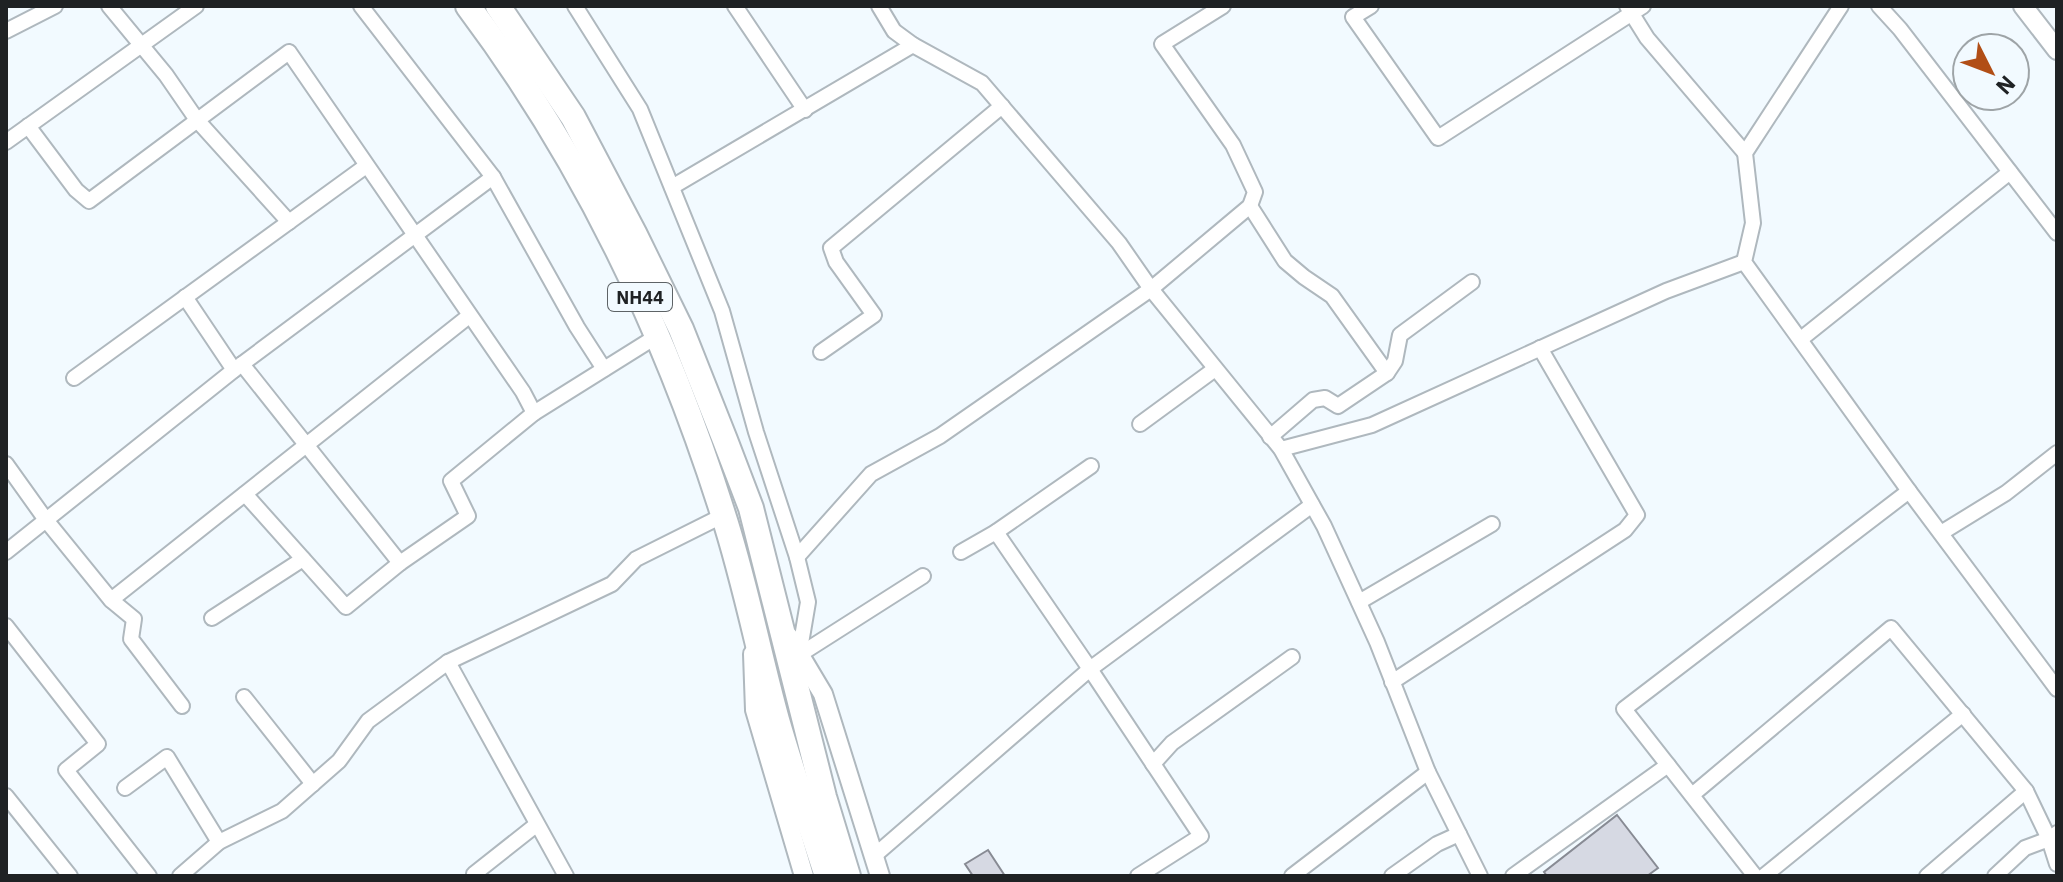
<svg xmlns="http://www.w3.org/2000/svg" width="2063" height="882" font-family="'IBM Plex Sans',sans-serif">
  <rect width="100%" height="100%" fill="#f2faff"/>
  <!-- building -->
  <g fill="#d6d9e3" stroke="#888b94" stroke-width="2">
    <path d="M1617,815L1658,868L1647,876H1547L1544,872Z"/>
    <path d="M988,850L1005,876H973L965,864Z"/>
  </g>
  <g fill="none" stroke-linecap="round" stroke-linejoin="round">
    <defs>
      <g id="minor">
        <path d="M109,6L166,75L197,120L289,222"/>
        <path d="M361,6L493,177L577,327L604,369"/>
        <path d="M575,6L640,109L722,311L756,432L797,557L808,602L799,655"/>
        <path d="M735,6L805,110"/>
        <path d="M879,6L894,31L913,45"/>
        <path d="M1371,6L1353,17L1438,138L1643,6"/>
        <path d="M1627,6L1647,38L1745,153"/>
        <path d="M1841,6L1745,153L1753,223L1744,262L1909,491L2057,689"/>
        <path d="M1879,6L1900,29L2057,233"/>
        <path d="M6,31L55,6"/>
        <path d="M28,126L76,190L89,201L289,52L523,392L534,413L451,481L468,516L400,563L242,364"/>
        <path d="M6,142L196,6"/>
        <path d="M672,187L913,45L982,83L1119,243L1151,289L1281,449L1324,526L1377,642L1428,772L1480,876"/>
        <path d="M1250,206L1285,261L1304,277L1332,296L1387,373L1338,406L1325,398L1313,400L1270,437"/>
        <path d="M185,297L234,370"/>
        <path d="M1801,339L2010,172"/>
        <path d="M821,352L874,315L836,262L831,248L1002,106"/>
        <path d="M1387,373L1395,361L1400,335L1472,282"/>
        <path d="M74,378L366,166"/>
        <path d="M534,413L657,336"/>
        <path d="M1140,424L1215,369"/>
        <path d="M1281,449L1372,425L1666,291L1744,262"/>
        <path d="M6,464L46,520L111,600L469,316"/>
        <path d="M245,494L346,607L400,563"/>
        <path d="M996,532L1090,669L1312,505"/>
        <path d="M1941,533L2006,493L2057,453"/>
        <path d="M6,552L234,370L493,177"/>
        <path d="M961,552L996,532L1091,466"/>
        <path d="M797,557L871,474L940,436L1151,289L1250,206L1255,192L1233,145L1162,44L1223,6"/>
        <path d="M111,600L134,619L131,639L182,706"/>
        <path d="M1359,602L1492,524"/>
        <path d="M212,618L303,559"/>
        <path d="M6,626L98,744L66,770L149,876"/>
        <path d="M799,655L923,576"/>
        <path d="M448,662L566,876"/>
        <path d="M1392,682L1625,530L1637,515L1540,348"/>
        <path d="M244,697L313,784"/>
        <path d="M1153,764L1172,743L1292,657"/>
        <path d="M125,788L167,757L219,842"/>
        <path d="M1692,795L1891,628L2026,791L2049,839L2057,864"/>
        <path d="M6,796L70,876"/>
        <path d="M874,856L1090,669L1201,836L1138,876"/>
        <path d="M474,874L536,825"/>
        <path d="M180,876L219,842L282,811L339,761L368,721L448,662L612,584L636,559L724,515"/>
        <path d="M1292,876L1428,772"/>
        <path d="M1392,876L1437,844L1459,834"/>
        <path d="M1513,876L1668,765"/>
        <path d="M1755,876L1624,709L1909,491"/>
        <path d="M1764,876L1963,714"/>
        <path d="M1927,876L2026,791"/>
        <path d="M1995,876L2025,848L2049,839L2057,833"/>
      </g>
      <g id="tertiary">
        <path d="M2023,6L2057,50"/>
        <path d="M789,637L823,694L880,876"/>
        <path d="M753,654L755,710L804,876"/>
      </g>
      <g id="trunk">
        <path d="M468,6C582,158 666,333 723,514C745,581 758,651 777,720C792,772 810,824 827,876"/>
        <path d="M498,6L573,117L634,233L681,329L725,440L751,508L824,797L848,876"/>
      </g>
    </defs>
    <!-- minor casing -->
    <use href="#minor" stroke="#afb8be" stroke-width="18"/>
    <!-- tertiary casing -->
    <use href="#tertiary" stroke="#afb8be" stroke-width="22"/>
    <!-- trunk casing -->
    <use href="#trunk" stroke="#afb8be" stroke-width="28"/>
    <!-- minor -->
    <use href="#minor" stroke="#fff" stroke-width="14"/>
    <!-- tertiary -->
    <use href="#tertiary" stroke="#fff" stroke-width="18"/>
    <!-- trunk -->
    <use href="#trunk" stroke="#fff" stroke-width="24"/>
  </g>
  <g text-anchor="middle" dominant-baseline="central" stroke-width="8" stroke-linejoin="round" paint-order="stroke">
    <!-- shield labels -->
    <rect fill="#f2faff" stroke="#5e6366" stroke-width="2" x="608" y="283" width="64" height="28" rx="6"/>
    <g font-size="18" font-weight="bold" fill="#1f2224">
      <text x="640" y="297">NH44</text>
    </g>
  </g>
  <!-- border -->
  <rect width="2063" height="882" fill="none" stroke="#1f2224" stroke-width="16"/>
  <!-- north arrow -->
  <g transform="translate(1991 72) rotate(132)"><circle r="38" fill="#f2faff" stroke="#9ea4a7" stroke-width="2"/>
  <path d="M0-6L14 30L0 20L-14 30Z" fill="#b14e16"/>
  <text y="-12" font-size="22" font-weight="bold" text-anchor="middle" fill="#1f2224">N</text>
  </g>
</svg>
